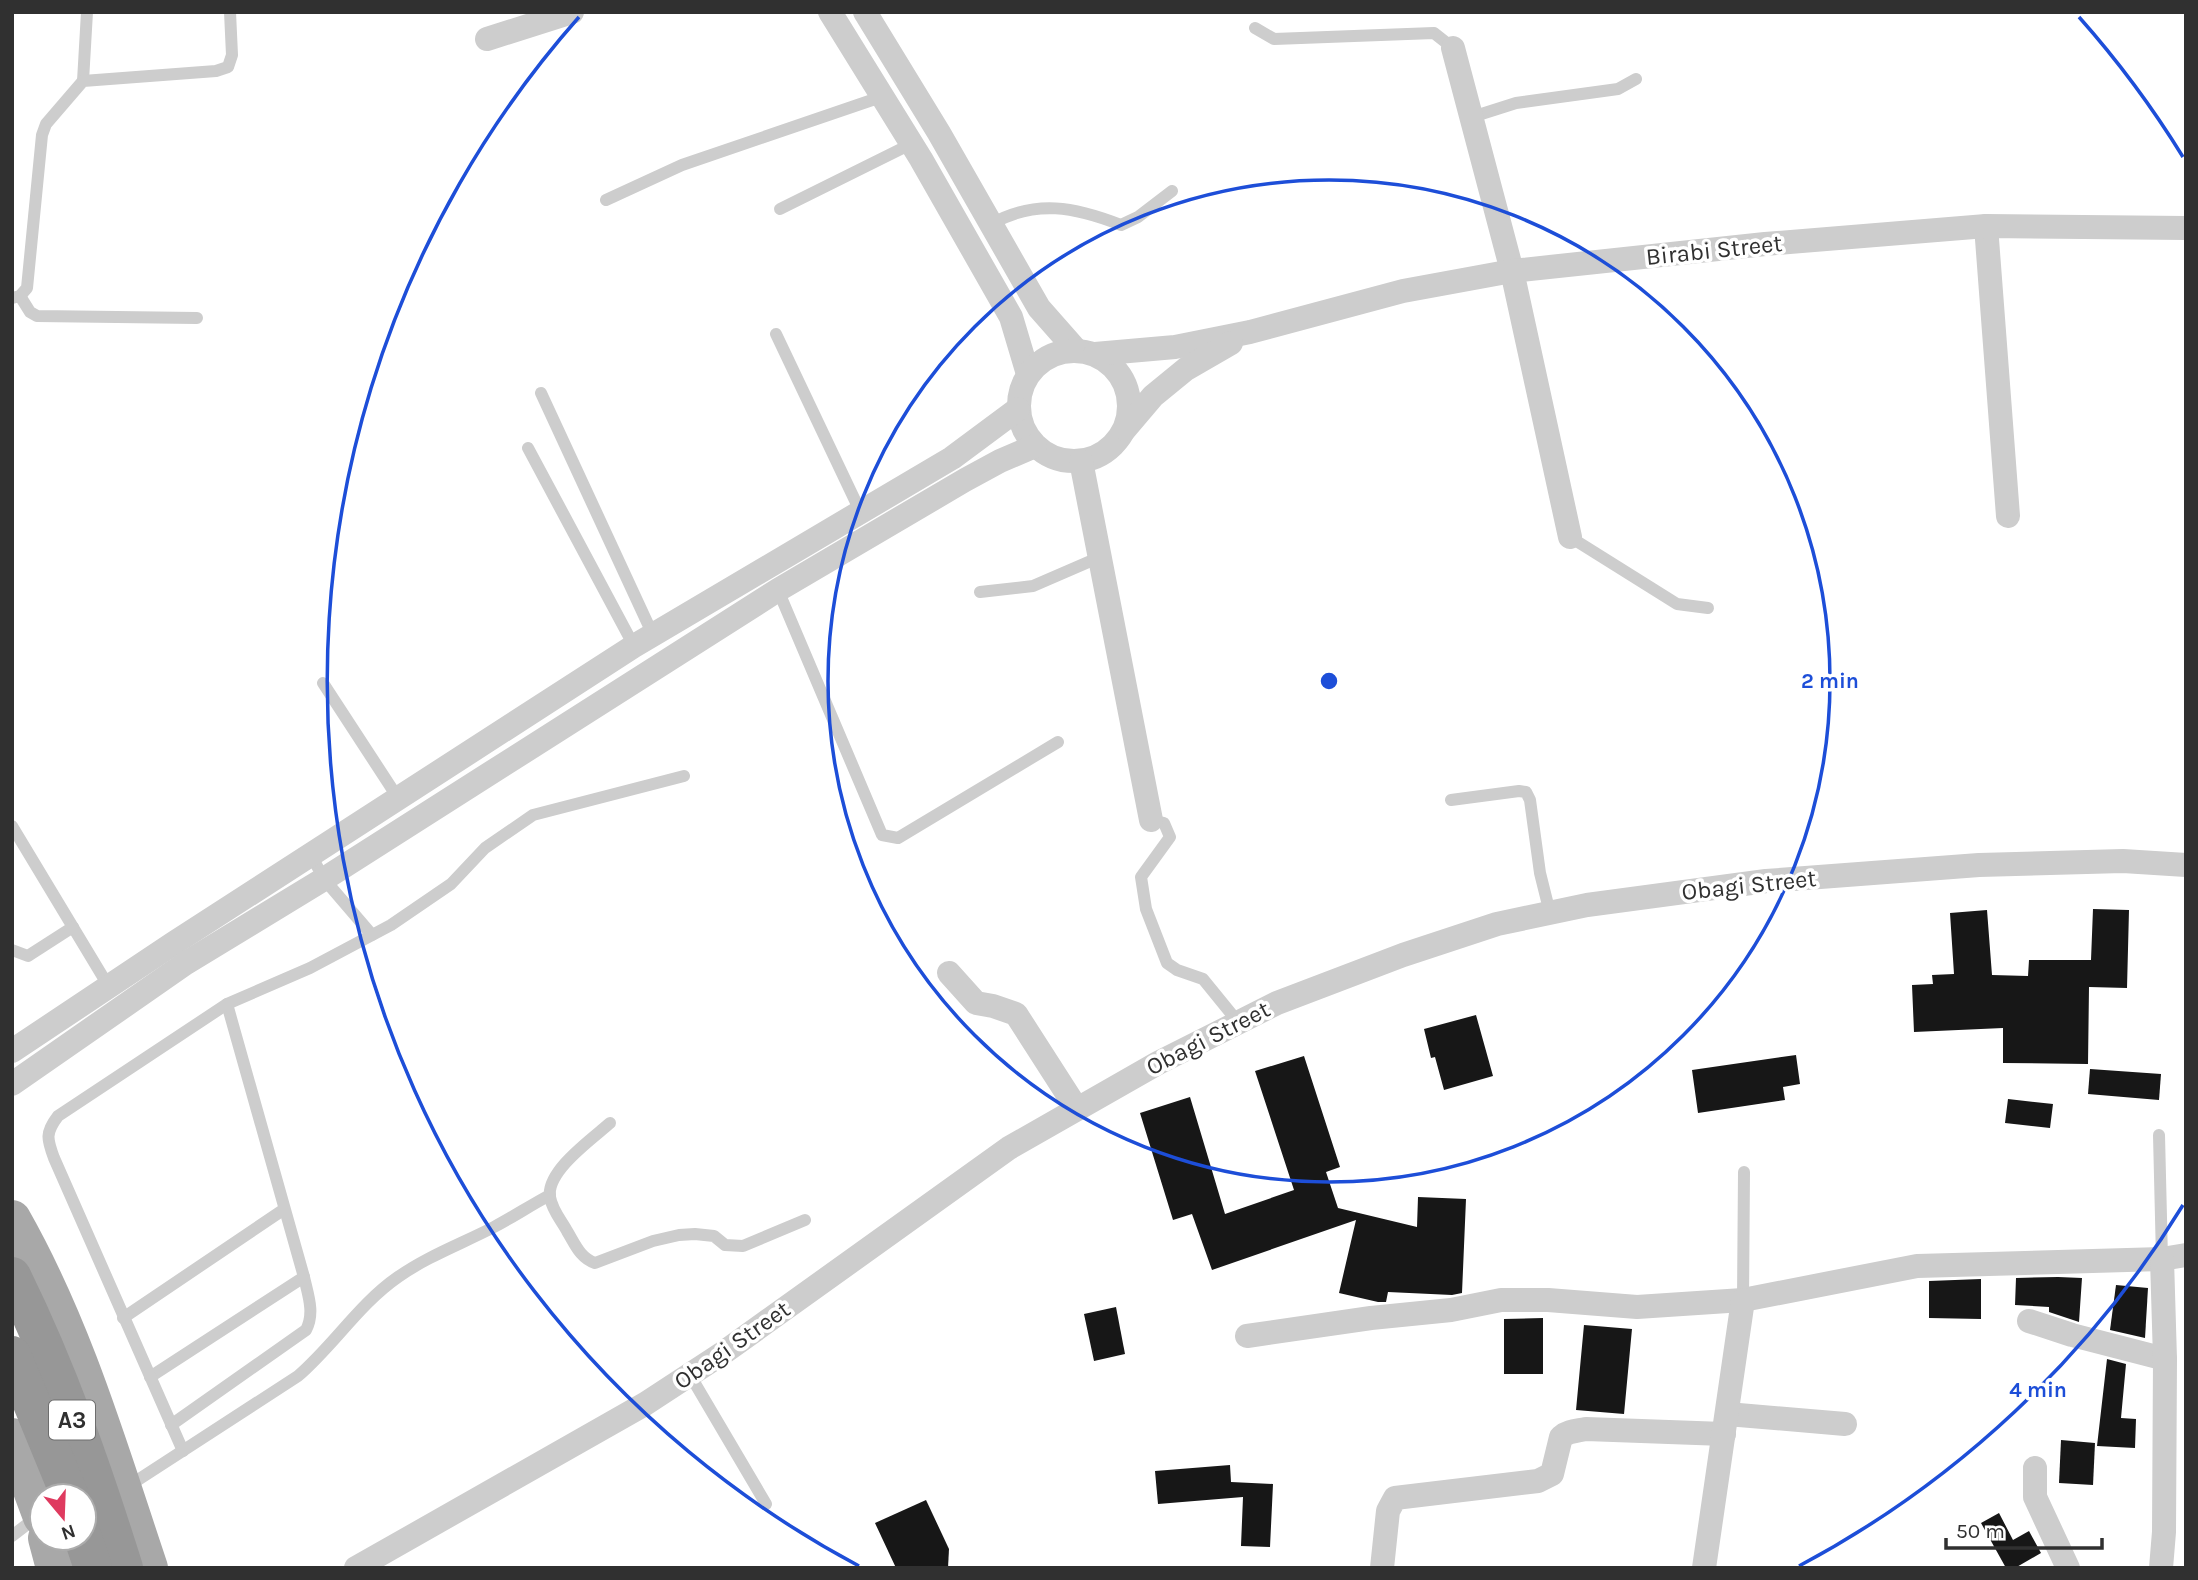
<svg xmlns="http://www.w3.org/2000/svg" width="2198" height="1580" font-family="Karla,sans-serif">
  <rect width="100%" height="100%" fill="#fff"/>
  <!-- building -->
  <g fill="#171717">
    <path d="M2093,909L2129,910L2127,988L2089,987L2088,1064L2003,1063V1028L1914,1032L1912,985L1933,984L1932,975L1954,974L1950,913L1987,910L1992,975L2028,976L2029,960H2091Z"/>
    <path d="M1476,1015L1493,1076L1444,1090L1435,1057L1431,1058L1424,1029Z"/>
    <path d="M1796,1055L1800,1084L1783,1087L1785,1100L1698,1113L1692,1070Z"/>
    <path d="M1304,1056L1340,1167L1326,1172L1338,1208L1417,1227L1418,1197L1466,1199L1462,1293L1452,1295L1388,1292L1386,1302H1378L1339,1293L1356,1220L1212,1270L1192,1214L1173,1220L1140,1113L1190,1097L1225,1214L1294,1190L1255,1071Z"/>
    <path d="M2090,1069L2161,1074L2159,1100L2088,1094Z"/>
    <path d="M2008,1099L2053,1104L2050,1128L2005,1123Z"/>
    <path d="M2058,1277L2082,1278L2079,1322L2049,1312V1307L2015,1305L2016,1278Z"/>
    <path d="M1981,1279V1319L1929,1318V1281Z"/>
    <path d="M2116,1285L2148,1288L2145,1338L2110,1330Z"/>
    <path d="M1116,1307L1125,1354L1094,1361L1084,1314Z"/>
    <path d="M1543,1318V1374H1504V1319Z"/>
    <path d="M1584,1325L1632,1329L1624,1414L1576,1410Z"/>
    <path d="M2107,1359L2126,1364L2121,1418L2136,1419L2135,1448L2097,1446Z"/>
    <path d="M2061,1440L2095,1443L2093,1485L2059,1483Z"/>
    <path d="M1230,1465L1231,1482L1273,1484L1270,1547L1241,1546L1243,1497L1158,1504L1155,1471Z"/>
    <path d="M926,1500L949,1549L948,1568H896L875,1523Z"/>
    <path d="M1999,1513L2013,1540L2029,1531L2041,1553L2015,1568H2006L1981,1523Z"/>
  </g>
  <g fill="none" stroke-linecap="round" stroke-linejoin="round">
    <!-- lane -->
    <g stroke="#cdcdcd" stroke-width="12">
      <path d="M1255,28L1274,39L1434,33L1453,48"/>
      <path d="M83,81L87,12"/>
      <path d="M1472,117L1516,103L1618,89L1636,79"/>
      <path d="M606,200L682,165L881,97"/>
      <path d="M780,209L911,144"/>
      <path d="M991,224C1036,199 1075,207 1121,225L1138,217L1172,191"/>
      <path d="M20,296L30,312L37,316L197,318"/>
      <path d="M12,298L20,296L27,288L42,135L46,124L83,81L216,71L228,67L232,55L230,12"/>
      <path d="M776,334L861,513"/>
      <path d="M541,393L653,635"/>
      <path d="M528,448L634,646"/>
      <path d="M1570,537L1677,604L1708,608"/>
      <path d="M778,590L882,835L898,838L1058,742"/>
      <path d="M980,592L1033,586L1100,557"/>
      <path d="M323,683L398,798"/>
      <path d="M1451,800L1519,791L1526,792L1530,800L1540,873L1550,913"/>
      <path d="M1151,820L1164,823L1170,837L1141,877L1146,909L1167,963L1177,970L1203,979L1238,1022"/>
      <path d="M12,826L109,987"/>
      <path d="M311,855L324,879L372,935"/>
      <path d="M12,950L28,956L31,954L73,927"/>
      <path d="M610,1123C592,1139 546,1171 550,1197C552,1210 561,1220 567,1231C575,1244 580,1258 595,1263L653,1241L679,1235L695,1234L714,1236L725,1245L743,1246L805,1220"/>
      <path d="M2159,1135L2162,1259"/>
      <path d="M1743,1300L1744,1172"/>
      <path d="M123,1318L283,1210"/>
      <path d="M690,1375L766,1504"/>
      <path d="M150,1377L304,1277"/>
      <path d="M171,1425L306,1330C315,1313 308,1295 304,1277L227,1004"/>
      <path d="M183,1451L54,1158C47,1139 45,1133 58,1116L227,1004L310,968L391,925L451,884L485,848L533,815L684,776"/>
      <path d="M127,1487L298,1376C334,1345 359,1304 398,1277C428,1256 461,1244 494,1227C513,1217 531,1205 550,1195"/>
      <path d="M12,1536L38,1516"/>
    </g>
    <!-- street -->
    <g stroke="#cdcdcd" stroke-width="24">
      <path d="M830,12L921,159L1011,317L1028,374"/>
      <path d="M865,12L939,133L1039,308L1076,350"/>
      <path d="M487,39L572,12"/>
      <path d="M1453,48L1512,271L1570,537"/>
      <path d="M1986,226L2008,516"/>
      <circle cx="1074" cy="406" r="55"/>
      <path d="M1095,354L1175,347L1250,332L1403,291L1512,271L1765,244L1986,226L2186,228"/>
      <path d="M1125,429L1153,396L1186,369L1231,343"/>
      <path d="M1081,461L1151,820"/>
      <path d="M949,973L976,1003L993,1006L1016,1014L1077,1109"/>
      <path d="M12,1051L174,943L634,646L952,458L1018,409"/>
      <path d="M12,1084L186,963L324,879L778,590L965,480L1000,461L1035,446"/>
      <path d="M2029,1321L2072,1335L2165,1359"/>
      <path d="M1247,1336L1371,1318L1451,1310L1501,1300H1548L1637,1307L1743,1300L1917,1266L2162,1259L2186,1255"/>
      <path d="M1727,1414L1845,1424"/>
      <path d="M2035,1468V1497L2068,1568"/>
      <path d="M356,1568L645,1404L723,1353L1009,1148L1158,1063L1277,1003L1403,955L1497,924L1587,905L1766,881L1979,865L2123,861L2186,865"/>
      <path d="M1382,1568L1388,1511L1395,1498L1538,1481L1552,1474L1561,1437C1568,1431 1577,1431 1586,1429L1724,1434"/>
      <path d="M1704,1568L1743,1300"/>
      <path d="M2161,1568L2164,1532L2165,1359L2162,1259"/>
    </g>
    <!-- primary -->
    <g stroke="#a8a8a8" stroke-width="38">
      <path d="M12,1219C74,1328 109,1449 149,1568"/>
      <path d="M12,1437L42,1517"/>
      <path d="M47,1538L55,1568"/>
    </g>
    <!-- highway -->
    <g stroke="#979797" stroke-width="38">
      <path d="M12,1276C58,1369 93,1469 124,1568"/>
      <path d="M12,1355L70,1496"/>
      <path d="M83,1538L93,1568"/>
    </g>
  </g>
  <!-- distance rings -->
  <g fill="none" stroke="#1d4ed8" stroke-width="3.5">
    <circle cx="1329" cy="681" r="501"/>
    <path d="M2183 1205A1002 1002 0 0 1 1799 1566M859 1566A1002 1002 0 0 1 579 17M2079 17A1002 1002 0 0 1 2183 157"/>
  </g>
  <g text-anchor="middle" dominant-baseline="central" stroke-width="7" stroke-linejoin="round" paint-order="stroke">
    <!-- shield labels -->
    <rect fill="#fff" stroke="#6e6e6e" stroke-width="2" x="49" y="1400.5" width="46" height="39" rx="5"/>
    <g font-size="23" font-weight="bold" fill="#303030">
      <text x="72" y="1420">A3</text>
    </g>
    <!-- street labels -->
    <g font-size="24" fill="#303030" stroke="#fff">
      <text transform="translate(1714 250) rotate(-6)">Birabi Street</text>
      <text transform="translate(1749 885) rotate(-6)">Obagi Street</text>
      <text transform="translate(1208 1038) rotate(-27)">Obagi Street</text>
      <text transform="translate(732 1345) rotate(-35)">Obagi Street</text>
    </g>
  </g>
  <circle cx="1329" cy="681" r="10" fill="#1d4ed8" stroke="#fff" stroke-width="3.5"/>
  <g font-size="21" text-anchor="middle" font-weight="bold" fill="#1d4ed8" stroke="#fff" stroke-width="7" stroke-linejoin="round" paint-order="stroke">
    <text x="1830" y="688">2 min</text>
    <text x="2038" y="1397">4 min</text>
  </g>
  <!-- border -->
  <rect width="2198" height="1580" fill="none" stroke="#303030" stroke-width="28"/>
  <!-- north arrow -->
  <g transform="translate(63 1517) rotate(161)"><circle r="33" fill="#ffffff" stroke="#acacac" stroke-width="2"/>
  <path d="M0-5L12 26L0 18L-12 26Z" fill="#df3a5f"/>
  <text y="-10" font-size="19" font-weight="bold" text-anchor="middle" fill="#303030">N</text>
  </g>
  <!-- scale -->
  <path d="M1946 1538v10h156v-10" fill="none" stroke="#303030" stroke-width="3.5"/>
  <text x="1956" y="1538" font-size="21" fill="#303030" stroke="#ffffff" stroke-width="5" paint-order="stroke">50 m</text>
</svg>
